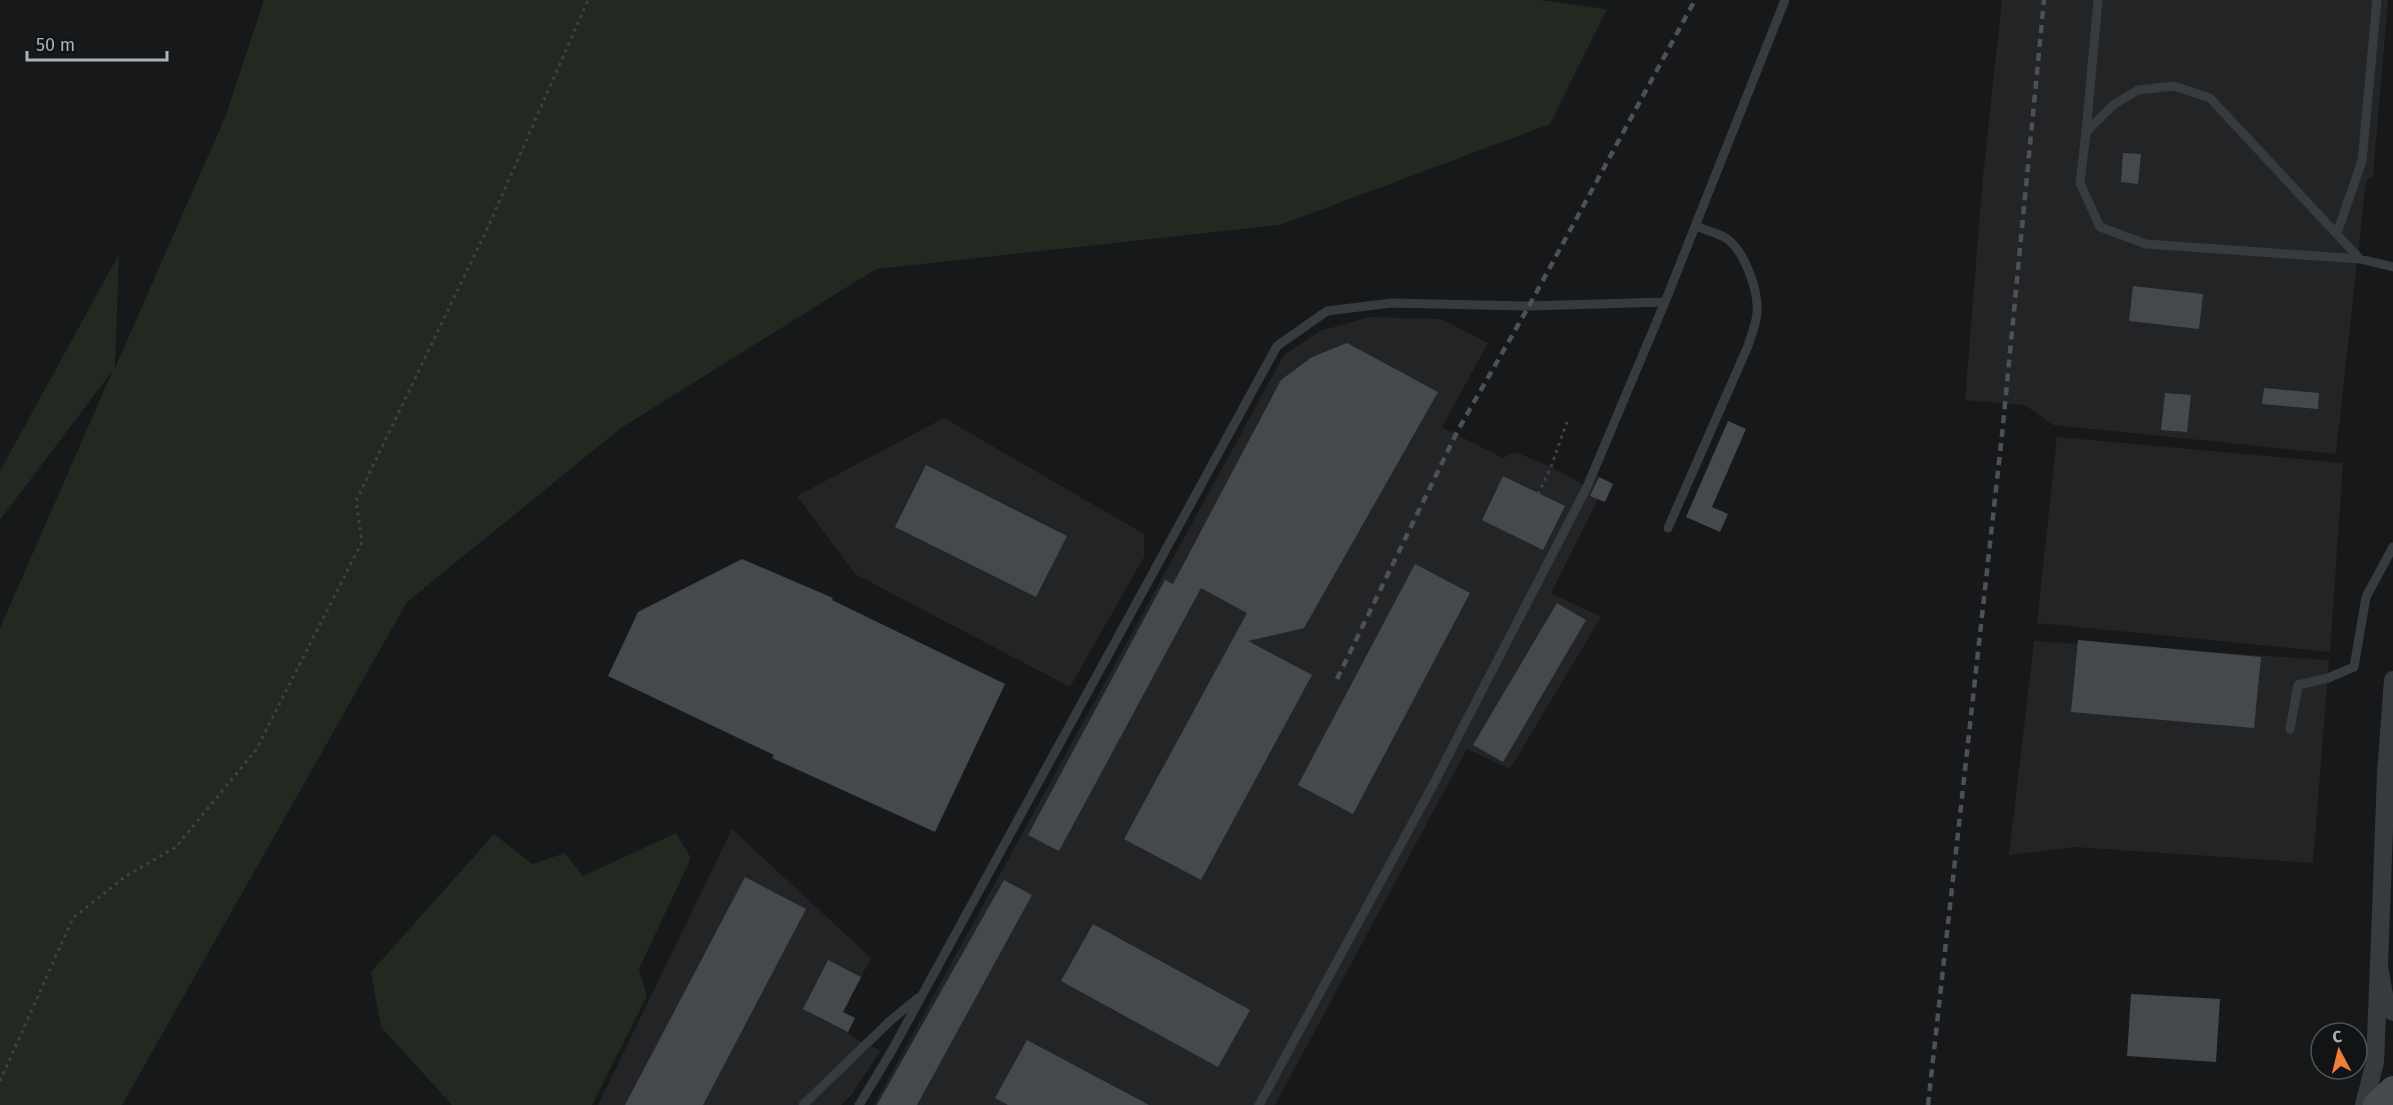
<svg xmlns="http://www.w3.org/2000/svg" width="2393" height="1105" font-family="'Fira Sans',sans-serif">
  <rect width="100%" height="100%" fill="#171819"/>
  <!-- built -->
  <g fill="#232426">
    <path d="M2002,0H2388L2373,176L2366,181L2336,454L2053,425L2025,405L1965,400L1983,176Z"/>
    <path d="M1370,317L1441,319L1488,343L1442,427L1503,458L1515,452L1551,467L1591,489L1597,476L1613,484L1605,502L1598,499L1551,593L1601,617L1510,769L1467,749L1275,1105H874L1284,355L1320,331Z"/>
    <path d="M944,418L1144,534V557L1070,687L855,574L797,496Z"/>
    <path d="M2057,437L2343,463L2330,652L2037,623Z"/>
    <path d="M2034,641L2329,660L2313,863L2074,847L2009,855Z"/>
    <path d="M732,829L871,958L843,1012L855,1018L848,1033L866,1045L881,1050L852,1094L841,1105H598Z"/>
  </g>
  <!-- green -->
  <g fill="#222921">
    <path d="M264,0H1539L1607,9L1550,124L1280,225L876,269L621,428L407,602L122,1105H0V628L113,370L0,520V471L119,254L115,368L226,115Z"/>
    <path d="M676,833L691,858L639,969L647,996L592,1105H452L381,1027L371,972L494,834L532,864L565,853L583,876Z"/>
  </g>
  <!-- building -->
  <g fill="#46494c">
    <path d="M2123,153L2141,154L2138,184L2121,182Z"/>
    <path d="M2133,286L2203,294L2199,329L2129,321Z"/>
    <path d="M1347,343L1438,392L1304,628L1248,641L1312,675L1201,880L1124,839L1247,613L1201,588L1059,851L1028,835L1165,580L1173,584L1281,380L1312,357Z"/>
    <path d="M2264,388L2319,393L2318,409L2262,404Z"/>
    <path d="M2165,393L2191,395L2187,432L2161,430Z"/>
    <path d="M1728,421L1746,429L1712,507L1728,514L1720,532L1686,517Z"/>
    <path d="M926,465L1067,536L1036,597L895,527Z"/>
    <path d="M1503,476L1565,506L1543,550L1482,520Z"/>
    <path d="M1599,477L1613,484L1605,502L1590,496Z"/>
    <path d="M742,559L833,598L832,600L1005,684L935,832L772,758L774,755L608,676L638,612Z"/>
    <path d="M1415,564L1470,593L1353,814L1298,785Z"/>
    <path d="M1557,603L1586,620L1503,762L1473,745Z"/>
    <path d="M2078,640L2261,657L2254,728L2071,712Z"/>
    <path d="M745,877L806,909L703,1105H625Z"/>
    <path d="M1004,880L1032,895L917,1105H877Z"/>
    <path d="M1093,924L1250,1010L1218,1067L1061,981Z"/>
    <path d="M828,960L861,977L843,1012L855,1018L848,1032L803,1009Z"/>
    <path d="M2131,994L2220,999L2216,1062L2127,1056Z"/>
    <path d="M1027,1040L1149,1105H1008L995,1098Z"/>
  </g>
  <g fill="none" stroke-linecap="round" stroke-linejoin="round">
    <!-- path -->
    <g stroke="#3e4245" stroke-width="3" stroke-dasharray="3 4.5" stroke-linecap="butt">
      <path d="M1538,494L1551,467L1568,419"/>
      <path d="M0,1081L73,918L126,876L176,847L256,750L362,542L356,501L489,225L588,0"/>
    </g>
    <!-- lane -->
    <g stroke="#383b3e" stroke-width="9">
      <path d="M2086,132L2098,0"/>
      <path d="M2337,233L2362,161L2377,0"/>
      <path d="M2360,259L2210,98L2174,86L2138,90L2113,105L2086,132L2080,183L2100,227L2146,244L2360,259L2393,267"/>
      <path d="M1668,528L1748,346C1751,336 1756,324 1757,314C1759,292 1745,251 1726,238C1718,233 1705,230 1696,226"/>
      <path d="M2290,729L2298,685L2328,678L2354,667L2366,597L2393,547"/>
      <path d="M803,1105L890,1021L918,998"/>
      <path d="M859,1105L891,1052L1277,346L1327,311L1391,303L1529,306L1665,302L1785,0"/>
      <path d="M1259,1105L1433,785L1587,487L1665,302"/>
    </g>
    <!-- street -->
    <g stroke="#383b3e" stroke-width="18">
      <path d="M2379,966L2386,774L2393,680"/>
      <path d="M2364,1105L2375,1062L2379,966L2384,995L2393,1012"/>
    </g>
    <!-- secondary -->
    <path stroke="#464a4e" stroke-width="26" d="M2376,1105L2393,1089"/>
    <!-- rail -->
    <g stroke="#4d5155" stroke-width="4.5" stroke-dasharray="8 6" stroke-linecap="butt">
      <path d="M1337,679L1458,430L1529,306L1695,0"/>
      <path d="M1928,1105L2002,435L2044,0"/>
    </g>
  </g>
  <!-- north arrow -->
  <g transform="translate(2339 1051) rotate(353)"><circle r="28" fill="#121314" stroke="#4e5356" stroke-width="1.5"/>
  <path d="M0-4.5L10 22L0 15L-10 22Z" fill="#ef7c39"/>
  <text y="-9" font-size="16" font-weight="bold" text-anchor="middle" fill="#a9b3b9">С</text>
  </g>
  <!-- scale -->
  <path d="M27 51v9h140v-9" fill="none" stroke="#a9b3b9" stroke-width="3"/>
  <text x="36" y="51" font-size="18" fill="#a9b3b9" stroke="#121314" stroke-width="4.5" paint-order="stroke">50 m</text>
</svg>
